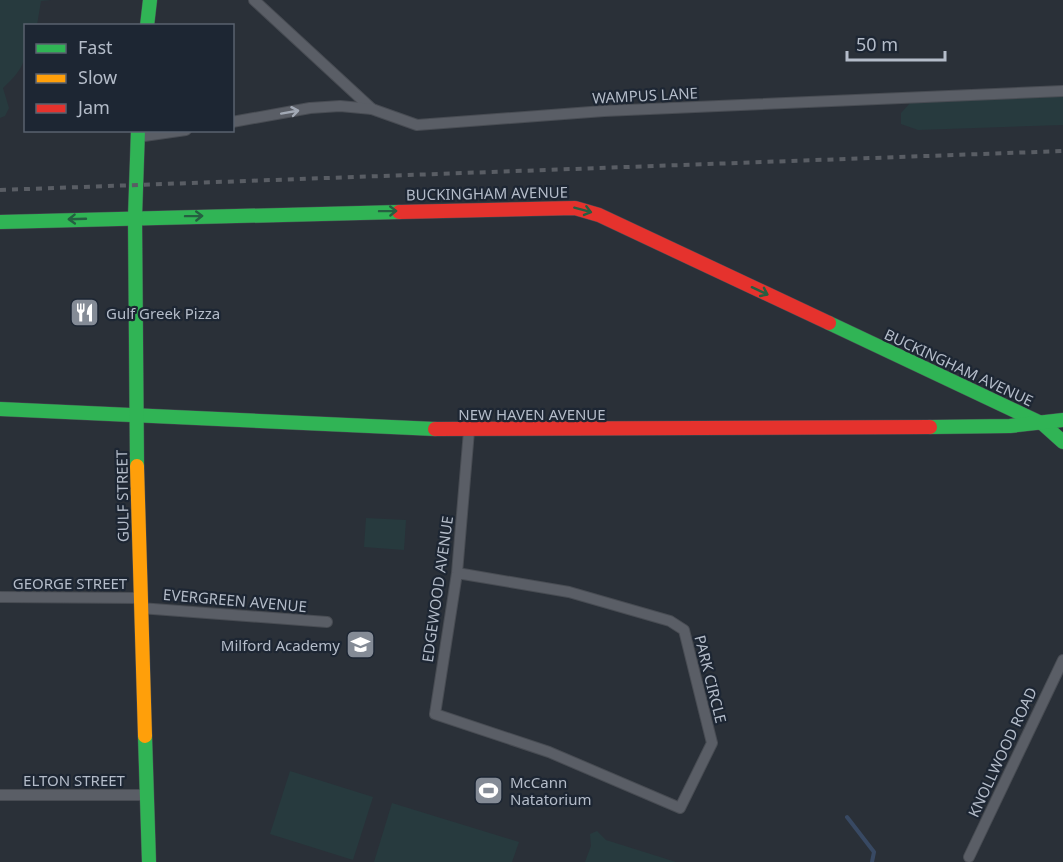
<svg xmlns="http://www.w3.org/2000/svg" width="1063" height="862" font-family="'Noto Sans',sans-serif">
  <rect width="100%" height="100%" fill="#2a3038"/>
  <!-- green -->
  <g fill="#273a3e">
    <path d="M0,0H51L41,1L37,25L26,26C26,58 28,65 3,88L9,108L5,116L0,118Z"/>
    <path d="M1063,96V125L918,130L901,124V113L911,102Z"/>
    <path d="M366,518L406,520L404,550L364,547Z"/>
    <path d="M290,771L373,797L353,860L270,834Z"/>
    <path d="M392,803L519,842L512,862H374Z"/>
    <path d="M597,831L606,840L676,862H585L591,846L590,834Z"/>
  </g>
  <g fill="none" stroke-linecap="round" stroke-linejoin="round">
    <!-- stream -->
    <path stroke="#384963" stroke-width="4" d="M847,817L874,852L872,862"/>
    <defs>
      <g id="street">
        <path d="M254,0L372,109"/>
        <path d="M232,122L310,108L340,106L372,109L417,125L604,111L1063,91"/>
        <path d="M137,137L186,130"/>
        <path d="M457,573L569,592L670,621L684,630L712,743L680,808L549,752L435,714L457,573L469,431"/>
        <path d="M0,597L140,598"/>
        <path d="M140,608L327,622"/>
        <path d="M0,795H147"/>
        <path d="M969,857L1063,660"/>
      </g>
      <g id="fast">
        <path d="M147,26L150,0"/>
        <path d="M0,222L399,212"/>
        <path d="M829,323L1043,424L1063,442"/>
        <path d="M0,409L435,429"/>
        <path d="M930,427L1010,426L1063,420"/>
        <path d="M137,466L135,217L138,130"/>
        <path d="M145,736L149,862"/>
      </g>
      <path id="slow" d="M137,466L145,736"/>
      <g id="jam">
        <path d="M399,212L575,208L599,215L829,323"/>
        <path d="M435,429L930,427"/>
      </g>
    </defs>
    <!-- street casing -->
    <use href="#street" stroke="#484c53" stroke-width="12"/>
    <!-- fast casing -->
    <use href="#fast" stroke="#484c53" stroke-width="15"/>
    <!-- slow casing -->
    <use href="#slow" stroke="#484c53" stroke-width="15"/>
    <!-- jam casing -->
    <use href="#jam" stroke="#484c53" stroke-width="15"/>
    <!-- street -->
    <use href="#street" stroke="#5a5e66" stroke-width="10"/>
    <!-- fast -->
    <use href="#fast" stroke="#30b455" stroke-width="14"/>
    <!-- slow -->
    <use href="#slow" stroke="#ff9f0a" stroke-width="14"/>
    <!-- jam -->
    <use href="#jam" stroke="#e5322d" stroke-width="14"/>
    <!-- rail -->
    <path stroke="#595d64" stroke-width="4" stroke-dasharray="6 6" stroke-linecap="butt" d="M0,190L1063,151"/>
  </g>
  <!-- one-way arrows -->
  <defs><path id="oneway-shaft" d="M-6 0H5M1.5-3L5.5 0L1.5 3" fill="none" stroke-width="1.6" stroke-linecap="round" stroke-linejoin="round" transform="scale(1.5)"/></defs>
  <use stroke="#a2a9b5" href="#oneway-shaft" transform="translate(290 112) rotate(-10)"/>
  <g stroke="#255f41">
    <use href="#oneway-shaft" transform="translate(583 210) rotate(15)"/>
    <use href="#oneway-shaft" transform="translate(388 211) rotate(-1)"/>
    <use href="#oneway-shaft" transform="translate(194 216) rotate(-1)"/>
    <use href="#oneway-shaft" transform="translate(77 219) rotate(178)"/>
    <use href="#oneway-shaft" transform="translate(760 291) rotate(25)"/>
  </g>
  <!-- icons -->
  <defs>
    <symbol id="restaurant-square" viewBox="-11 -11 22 22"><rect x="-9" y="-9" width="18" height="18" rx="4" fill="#848b96" stroke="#1d2633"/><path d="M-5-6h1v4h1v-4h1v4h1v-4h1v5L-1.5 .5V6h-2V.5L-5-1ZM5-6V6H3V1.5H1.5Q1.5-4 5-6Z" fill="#fff"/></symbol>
    <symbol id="school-square" viewBox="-11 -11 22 22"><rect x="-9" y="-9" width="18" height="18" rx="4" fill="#848b96" stroke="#1d2633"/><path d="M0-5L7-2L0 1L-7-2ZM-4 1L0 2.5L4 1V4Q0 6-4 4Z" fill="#fff"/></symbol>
    <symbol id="stadium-square" viewBox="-11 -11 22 22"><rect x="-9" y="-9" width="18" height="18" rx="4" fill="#848b96" stroke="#1d2633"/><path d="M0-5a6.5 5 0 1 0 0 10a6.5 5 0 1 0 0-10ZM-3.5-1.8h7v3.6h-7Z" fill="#fff"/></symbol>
  </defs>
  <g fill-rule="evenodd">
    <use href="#restaurant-square" x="68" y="296" width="33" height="33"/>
    <use href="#school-square" x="344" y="628" width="33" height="33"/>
    <use href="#stadium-square" x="472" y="774" width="33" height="33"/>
  </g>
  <g text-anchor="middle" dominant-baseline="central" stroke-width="4.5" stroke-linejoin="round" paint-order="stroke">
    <!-- street labels -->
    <g font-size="15" fill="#b4bcc9" stroke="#1d2633">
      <text transform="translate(645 95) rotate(-3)">WAMPUS LANE</text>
      <text transform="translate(487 193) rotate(-1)">BUCKINGHAM AVENUE</text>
      <text transform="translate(959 367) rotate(25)">BUCKINGHAM AVENUE</text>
      <text x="532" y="414">NEW HAVEN AVENUE</text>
      <text transform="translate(122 496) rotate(-91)">GULF STREET</text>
      <text x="70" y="583">GEORGE STREET</text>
      <text transform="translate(437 589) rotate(-82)">EDGEWOOD AVENUE</text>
      <text transform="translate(235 600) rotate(5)">EVERGREEN AVENUE</text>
      <text transform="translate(711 679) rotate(76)">PARK CIRCLE</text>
      <text transform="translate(1002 752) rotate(-65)">KNOLLWOOD ROAD</text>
      <text x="74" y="780">ELTON STREET</text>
    </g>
    <!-- poi labels -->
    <g font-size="15" fill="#b4bcc9" stroke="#1d2633" text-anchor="start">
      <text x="106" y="313">Gulf Greek Pizza</text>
      <text x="340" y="645" text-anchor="end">Milford Academy</text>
      <text x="510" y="782">McCann<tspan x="510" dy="17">Natatorium</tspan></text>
    </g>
  </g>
  <!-- legend -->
  <rect x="24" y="24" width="210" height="108" fill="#1d2633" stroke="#59626f" stroke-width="1.5"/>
  <rect x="36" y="44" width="30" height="9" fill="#30b455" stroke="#59626f" stroke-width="1.5"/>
  <text x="78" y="54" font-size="18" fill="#b4bcc9">Fast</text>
  <rect x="36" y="74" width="30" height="9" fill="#ff9f0a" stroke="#59626f" stroke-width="1.5"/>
  <text x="78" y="84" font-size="18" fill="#b4bcc9">Slow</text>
  <rect x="36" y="104" width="30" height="9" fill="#e5322d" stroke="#59626f" stroke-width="1.5"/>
  <text x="78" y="114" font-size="18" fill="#b4bcc9">Jam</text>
  <!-- scale -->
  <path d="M847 51v9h98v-9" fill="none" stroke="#b4bcc9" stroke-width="3"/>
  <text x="856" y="51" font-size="18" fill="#b4bcc9" stroke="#1d2633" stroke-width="4.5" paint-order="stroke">50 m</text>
</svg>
